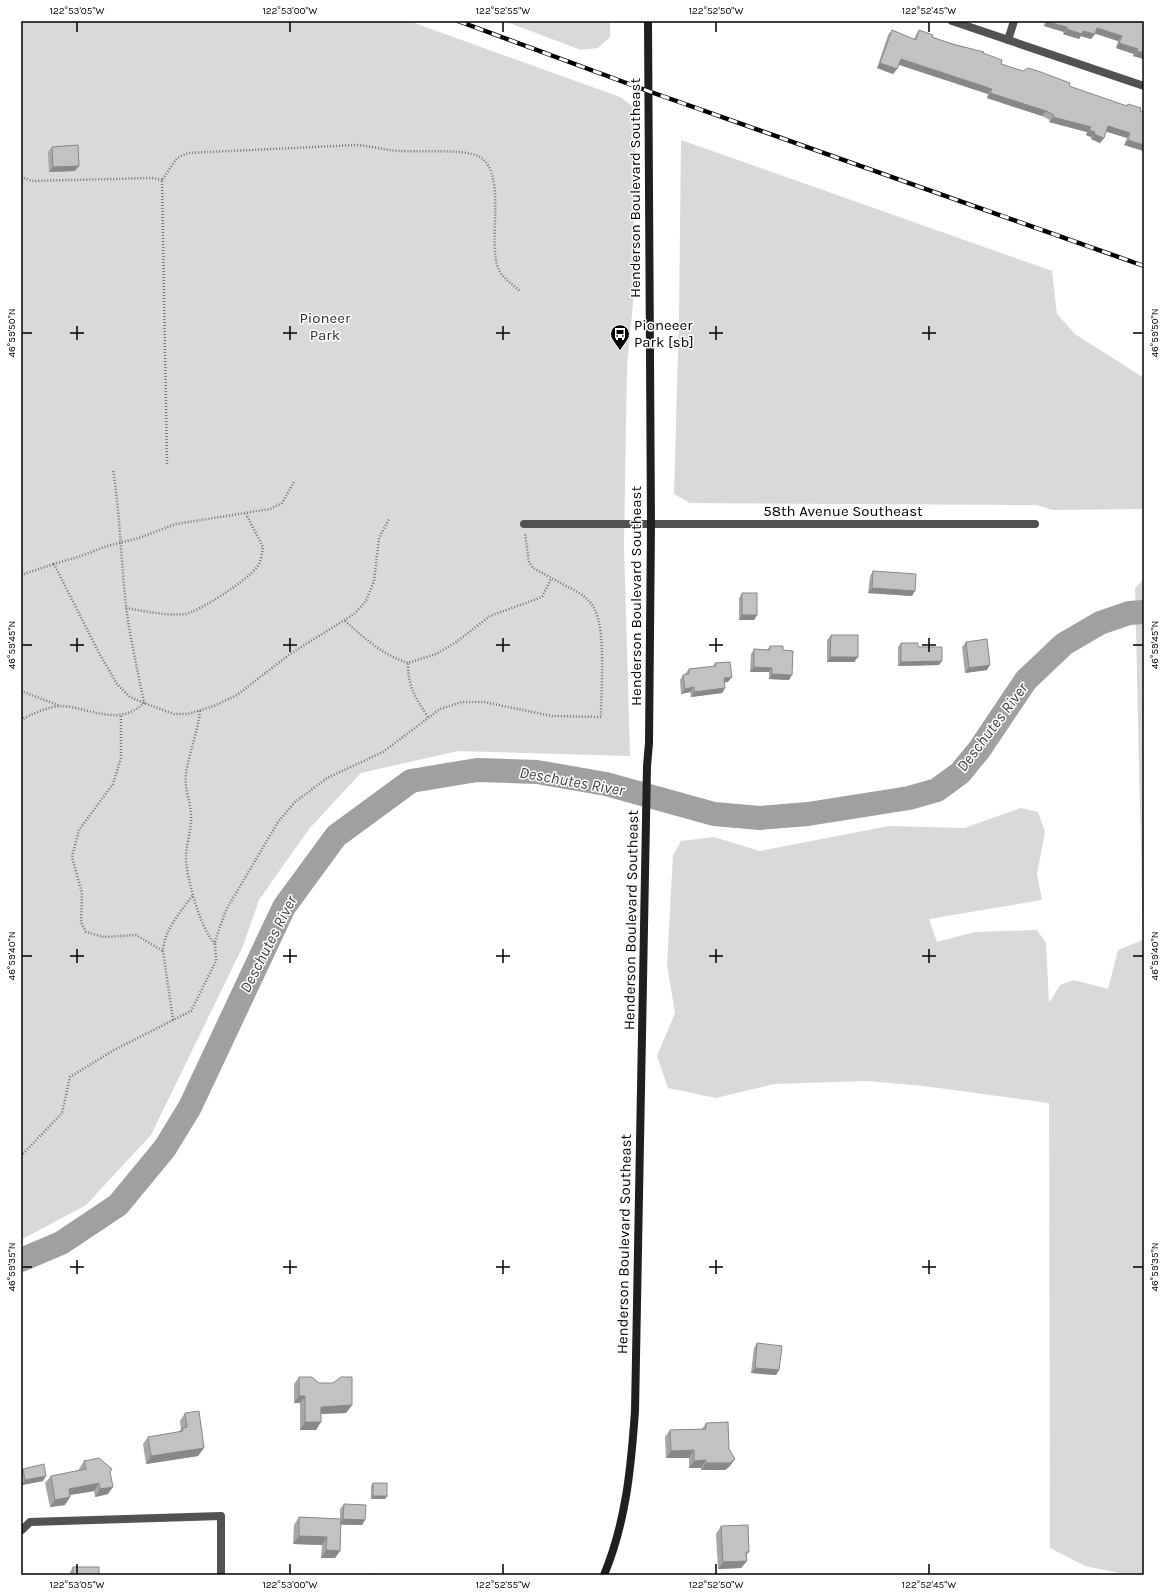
<svg xmlns="http://www.w3.org/2000/svg" width="1165" height="1596" font-family="Karla,sans-serif">
  <rect width="100%" height="100%" fill="#fff"/>
  <!-- green -->
  <g fill="#d9d9d9">
    <path d="M21,21H409L620,97L636,109L633,304L627,365L624,544L630,756L458,751L361,773L309,829L259,900L243,946L151,1135L86,1205L21,1240Z"/>
    <path d="M504,21H610V37L598,48L581,50Z"/>
    <path d="M681,140L1052,271L1057,314L1075,334L1144,378V509L1053,510L1036,505L690,503L674,494L679,318Z"/>
    <path d="M1144,579V1575H1128L1085,1566L1050,1548L1049,1103L924,1086L867,1081L774,1084L716,1098L668,1088L657,1056L675,1013L667,965L673,855L681,841L714,837L760,851L889,826L964,828L1021,808L1038,812L1045,832L1037,874L1042,900L929,919L937,942L975,932L1037,930L1046,943L1049,1003L1060,985L1074,980L1108,989L1118,950L1143,940L1135,588Z"/>
  </g>
  <g fill="none" stroke-linecap="round" stroke-linejoin="round">
    <!-- river -->
    <path stroke="#a0a0a0" stroke-width="24" d="M21,1260L61,1243L118,1205L165,1148L190,1107L284,907L336,836L411,781L477,770L537,772L606,784L714,814L760,818L808,814L909,798L937,790L960,773L979,750L1026,680L1064,644L1100,623L1129,613L1144,612"/>
    <!-- path -->
    <g stroke="#747474" stroke-width="2.5" stroke-dasharray="1 2" stroke-linecap="butt">
      <path d="M21,177L32,181L152,178L162,180"/>
      <path d="M167,464L162,180L177,158L188,153L356,145C371,146 384,150 399,151C417,152 464,149 478,156C509,171 486,243 499,270C504,279 512,284 520,291"/>
      <path d="M294,482L282,503L270,509L176,524L139,538L107,546L81,556L54,564L99,653L117,684L130,697L144,703L174,714H188L214,706L237,695L290,654L354,614L366,601L374,581L379,538L389,519"/>
      <path d="M21,575L54,564"/>
      <path d="M126,608C145,611 165,616 185,614C199,612 249,579 257,567C261,562 262,553 263,547L246,514"/>
      <path d="M345,621C364,638 383,655 408,663"/>
      <path d="M21,691L60,706"/>
      <path d="M200,711C198,732 189,752 186,774C184,787 190,800 191,813C192,828 187,841 186,855C185,875 201,930 215,944"/>
      <path d="M121,716V758L113,784L79,830L72,857L82,893L81,922L86,932L104,937L136,935L163,951"/>
      <path d="M428,717C415,697 408,687 408,663L436,654L455,643L490,616L542,597L551,579"/>
      <path d="M21,720C32,714 49,706 62,706C90,708 119,727 144,703C138,671 130,639 126,606C121,561 120,514 113,469"/>
      <path d="M173,1020L163,951C164,930 181,911 193,895"/>
      <path d="M21,1156L62,1113L70,1077L114,1050L191,1011L216,961L215,941L226,910L278,822L295,802L327,778L383,752L440,709L462,702H484L552,716L601,717C601,690 606,633 595,610C592,603 587,599 581,594L533,568L529,562L525,534"/>
    </g>
    <!-- lane -->
    <g stroke="#525252" stroke-width="8">
      <path d="M1008,40L1014,21"/>
      <path d="M524,524H651"/>
    </g>
    <!-- street -->
    <g stroke="#525252" stroke-width="8">
      <path d="M952,21L1144,86"/>
      <path d="M651,524H1035"/>
      <path d="M22,1530L30,1522L221,1516V1575"/>
    </g>
    <!-- secondary -->
    <path stroke="#1f1f1f" stroke-width="8" d="M604,1575C626,1522 631,1468 635,1411L647,766L649,743L651,524L648,21"/>
    <defs>
      <path id="rail" d="M458,21L648,91L1144,266"/>
    </defs>
    <!-- rail casing -->
    <use href="#rail" stroke="#000" stroke-width="4.5"/>
    <!-- rail -->
    <use href="#rail" stroke="#fff" stroke-width="3" stroke-dasharray="9" stroke-linecap="butt"/>
  </g>
  <!-- wall -->
  <g fill="#a7a7a7">
    <path d="M1045,21H1144V59L1133,56L1134,54L1116,48L1118,41L1095,33L1091,39L1081,36L1079,39L1063,34L1064,32L1044,26Z"/>
    <path d="M892,30L914,39L916,35L919,30L932,37L983,53L1001,64L1127,106L1128,104L1140,111L1144,151L1124,145L1127,138L1106,131L1104,138L1100,143L1091,139V137L1086,135L1087,132L1049,122L1050,120L1042,116L987,98L988,94L899,65L897,69L893,74L877,68L888,35Z"/>
    <path d="M52,147L75,171L49,172L48,152Z"/>
    <path d="M873,571L912,596L868,593L870,576Z"/>
    <path d="M742,593L757,615L754,620H739V598Z"/>
    <path d="M831,635L858,657L854,662H827V640Z"/>
    <path d="M966,642L987,670L965,673L962,647Z"/>
    <path d="M901,643L918,647L939,665L898,666V647Z"/>
    <path d="M770,646L783,650L789,680L769,679V672H750L751,654L754,649L767,650Z"/>
    <path d="M715,663L728,682H724L725,688L722,693L691,697L690,692L681,694L680,680L683,675L685,674L689,669L713,667Z"/>
    <path d="M757,1343L779,1370L776,1375L751,1373L754,1348Z"/>
    <path d="M299,1377L319,1383L352,1405L346,1413L321,1414L316,1430H300V1403H294V1384Z"/>
    <path d="M185,1413L198,1456L146,1464L143,1444L148,1437L179,1432L181,1429L180,1421Z"/>
    <path d="M706,1423L729,1449L730,1466L725,1470H701V1468H689V1458H666L665,1437L670,1430L702,1429Z"/>
    <path d="M84,1461L110,1472L108,1494L95,1497L94,1491L70,1495V1497L65,1505L50,1507L45,1483L51,1476L79,1470V1469Z"/>
    <path d="M23,1469L43,1481L22,1485L21,1481V1471Z"/>
    <path d="M373,1483L387,1496L385,1499H371V1486Z"/>
    <path d="M344,1504L365,1520L362,1525H341L340,1551L335,1558H321L322,1545L293,1544L294,1525L299,1517L340,1519V1509Z"/>
    <path d="M721,1526L749,1552L746,1556L747,1561L741,1568L718,1569L716,1534Z"/>
    <path d="M73,1567L99,1575H70V1572Z"/>
  </g>
  <!-- shaded-wall -->
  <g fill="#888">
    <path d="M1047,22L1067,27L1064,32L1044,26Z"/>
    <path d="M1097,28L1122,36L1118,41L1093,33Z"/>
    <path d="M1067,29L1083,31L1095,34L1091,39L1081,36L1079,39L1063,34Z"/>
    <path d="M1119,43L1138,49L1134,54L1116,48Z"/>
    <path d="M1137,51L1144,53V59L1133,56Z"/>
    <path d="M901,59L992,89L988,94L897,64Z"/>
    <path d="M880,63L897,69L893,74L877,68Z"/>
    <path d="M990,93L1046,111L1042,116L987,98Z"/>
    <path d="M1053,117L1091,127L1087,132L1049,122Z"/>
    <path d="M1108,126L1130,133L1127,138L1104,131Z"/>
    <path d="M1089,130L1095,132L1091,137L1086,135Z"/>
    <path d="M1094,134L1104,138L1100,143L1091,139Z"/>
    <path d="M1128,140L1144,145V151L1124,145Z"/>
    <path d="M79,166L75,171L49,172L53,167Z"/>
    <path d="M872,588L915,591L912,596L868,593Z"/>
    <path d="M742,615H757L754,620H739Z"/>
    <path d="M830,657H858L854,662H827Z"/>
    <path d="M942,661L939,665L898,666L901,662Z"/>
    <path d="M990,665L987,670L965,673L969,668Z"/>
    <path d="M754,667L772,668L769,672H750Z"/>
    <path d="M772,674L792,675L789,680L769,679Z"/>
    <path d="M732,677L728,682L720,683L724,678Z"/>
    <path d="M694,687L690,692L681,694L685,689Z"/>
    <path d="M725,688L722,693L691,697L694,692Z"/>
    <path d="M755,1368L779,1370L776,1375L751,1373Z"/>
    <path d="M299,1396H305L300,1403H294Z"/>
    <path d="M352,1405L346,1413L316,1414L321,1407Z"/>
    <path d="M305,1422H321L316,1430H300Z"/>
    <path d="M204,1448L198,1456L146,1464L151,1456Z"/>
    <path d="M694,1450L689,1458H666L671,1451Z"/>
    <path d="M735,1459L730,1466L725,1470H701L706,1463Z"/>
    <path d="M706,1460L701,1468H689L694,1461Z"/>
    <path d="M46,1476L43,1481L22,1485L25,1480Z"/>
    <path d="M99,1483L94,1491L63,1496L69,1489Z"/>
    <path d="M113,1487L108,1494L95,1497L100,1489Z"/>
    <path d="M373,1496H387L385,1499H371Z"/>
    <path d="M70,1497L65,1505L50,1507L55,1500Z"/>
    <path d="M343,1519L365,1520L362,1525L339,1524Z"/>
    <path d="M299,1536L327,1537L322,1545L293,1544Z"/>
    <path d="M326,1550L340,1551L335,1558H321Z"/>
    <path d="M747,1561L741,1568L718,1569L723,1562Z"/>
  </g>
  <!-- building -->
  <g fill="#c2c2c2" stroke="#888">
    <path d="M1047,21H1144V53L1137,51L1138,49L1119,43L1122,36L1097,28L1095,34L1083,31L1082,34L1067,29V27L1047,22Z"/>
    <path d="M892,30L916,40L919,30L933,35L932,37L952,44L984,52L983,53L1002,60L1001,64L1023,71L1028,68L1038,71L1070,83L1069,86L1127,106L1128,104L1141,108L1140,111L1144,112V145L1128,140L1130,133L1108,126L1104,138L1094,134L1095,132L1089,130L1091,127L1053,117L1054,115L1046,111L990,93L992,89L901,59L897,69L880,63Z"/>
    <path d="M78,145L79,166L53,167L52,147Z"/>
    <path d="M873,571L916,574L915,591L872,588Z"/>
    <rect x="742" y="593" width="15" height="22"/>
    <path d="M831,635H858V657H830Z"/>
    <path d="M987,639L990,665L969,668L966,642Z"/>
    <path d="M901,643H918V647H942V661L901,662Z"/>
    <path d="M770,646H783V650L793,651L792,675L772,674V668L754,667V649L770,650Z"/>
    <path d="M730,662L732,677L724,678L725,688L694,692V687L685,689L683,675L689,674V669L716,666L715,663Z"/>
    <path d="M757,1343L782,1346L779,1370L755,1368Z"/>
    <path d="M299,1377H312L319,1383H333L341,1377H352V1405L321,1407V1422H305V1396H299Z"/>
    <path d="M199,1411L204,1448L151,1456L148,1437L183,1431L182,1428L187,1427L185,1413Z"/>
    <path d="M728,1422L729,1449L735,1459L730,1463H706V1460L694,1461V1450L671,1451L670,1430L706,1429V1423Z"/>
    <path d="M99,1458L112,1469L110,1472L113,1487L100,1489L99,1483L69,1489L70,1497L55,1500L51,1476L86,1469L84,1461Z"/>
    <path d="M44,1464L46,1476L25,1480L23,1469Z"/>
    <rect x="373" y="1483" width="14" height="13"/>
    <path d="M344,1504L366,1505L365,1520L343,1519Z"/>
    <path d="M299,1517L341,1519L340,1551L326,1550L327,1537L299,1536Z"/>
    <path d="M748,1525L749,1552H746L747,1561L723,1562L721,1526Z"/>
    <rect x="73" y="1567" width="26" height="8"/>
    <path d="M371,1574L391,1575H371Z"/>
  </g>
  <!-- ticks -->
  <path fill="none" stroke="#000" stroke-width="1.5" d="M77,22V32M290,22V32M503,22V32M716,22V32M929,22V32M77,326V340M290,326V340M503,326V340M716,326V340M929,326V340M22,333H32M70,333H84M283,333H297M496,333H510M709,333H723M922,333H936M1133,333H1143M77,638V652M290,638V652M503,638V652M716,638V652M929,638V652M22,645H32M70,645H84M283,645H297M496,645H510M709,645H723M922,645H936M1133,645H1143M77,949V963M290,949V963M503,949V963M716,949V963M929,949V963M22,956H32M70,956H84M283,956H297M496,956H510M709,956H723M922,956H936M1133,956H1143M77,1260V1274M290,1260V1274M503,1260V1274M716,1260V1274M929,1260V1274M22,1267H32M70,1267H84M283,1267H297M496,1267H510M709,1267H723M922,1267H936M1133,1267H1143M77,1564V1574M290,1564V1574M503,1564V1574M716,1564V1574M929,1564V1574"/>
  <!-- icons -->
  <defs>
    <symbol id="bus-pin" viewBox="-11 -11 22 30"><path d="M0 17L-7.5 6A9.5 9.5 0 1 1 7.5 6Z" fill="#000" stroke="#fff"/><path d="M-5-6H5V4H4V6H2V4H-2V6H-4V4H-5ZM-3.5-4V0h7V-4ZM-3.5 1.2v1.5H-2V1.2ZM2 1.2v1.5H3.5V1.2Z" fill="#fff"/></symbol>
  </defs>
  <g fill-rule="evenodd">
    <use href="#bus-pin" x="609" y="323" width="22" height="30"/>
  </g>
  <g text-anchor="middle" dominant-baseline="central" stroke-width="3" stroke-linejoin="round" paint-order="stroke">
    <!-- street labels -->
    <g font-size="15" fill="#000" stroke="#fff">
      <text transform="translate(635 188) rotate(-90)">Henderson Boulevard Southeast</text>
      <text x="843" y="511">58th Avenue Southeast</text>
      <text transform="translate(636 596) rotate(-90)">Henderson Boulevard Southeast</text>
      <text transform="translate(631 920) rotate(-89)">Henderson Boulevard Southeast</text>
      <text transform="translate(624 1244) rotate(-89)">Henderson Boulevard Southeast</text>
    </g>
    <!-- park labels -->
    <g font-size="15" fill="#303030" stroke="#fff">
      <text x="325" y="318">Pioneer<tspan x="325" dy="17">Park</tspan></text>
    </g>
    <!-- poi labels -->
    <g font-size="15" fill="#000" stroke="#fff" text-anchor="start">
      <text x="634" y="325">Pioneeer<tspan x="634" dy="17">Park [sb]</tspan></text>
    </g>
    <!-- water labels -->
    <g font-size="16" font-style="italic" fill="#414141" stroke="#fff">
      <text transform="translate(992 727) rotate(-53)">Deschutes River</text>
      <text transform="translate(572 781) rotate(10)">Deschutes River</text>
      <text transform="translate(268 944) rotate(-63)">Deschutes River</text>
    </g>
  </g>
  <!-- border -->
  <rect width="1165" height="1596" fill="none" stroke="#ffffff" stroke-width="44"/>
  <rect x="22" y="22" width="1121" height="1552" fill="none" stroke="#000" stroke-width="1.5"/>
  <g font-size="10" text-anchor="middle" fill="#000">
    <text x="77" y="14">122°53'05"W</text>
    <text x="290" y="14">122°53'00"W</text>
    <text x="503" y="14">122°52'55"W</text>
    <text x="716" y="14">122°52'50"W</text>
    <text x="929" y="14">122°52'45"W</text>
    <text transform="translate(11 333) rotate(-90)" y="4">46°59'50"N</text>
    <text transform="translate(1154 333) rotate(-90)" y="4">46°59'50"N</text>
    <text transform="translate(11 645) rotate(-90)" y="4">46°59'45"N</text>
    <text transform="translate(1154 645) rotate(-90)" y="4">46°59'45"N</text>
    <text transform="translate(11 956) rotate(-90)" y="4">46°59'40"N</text>
    <text transform="translate(1154 956) rotate(-90)" y="4">46°59'40"N</text>
    <text transform="translate(11 1267) rotate(-90)" y="4">46°59'35"N</text>
    <text transform="translate(1154 1267) rotate(-90)" y="4">46°59'35"N</text>
    <text x="77" y="1588">122°53'05"W</text>
    <text x="290" y="1588">122°53'00"W</text>
    <text x="503" y="1588">122°52'55"W</text>
    <text x="716" y="1588">122°52'50"W</text>
    <text x="929" y="1588">122°52'45"W</text>
  </g>
</svg>
